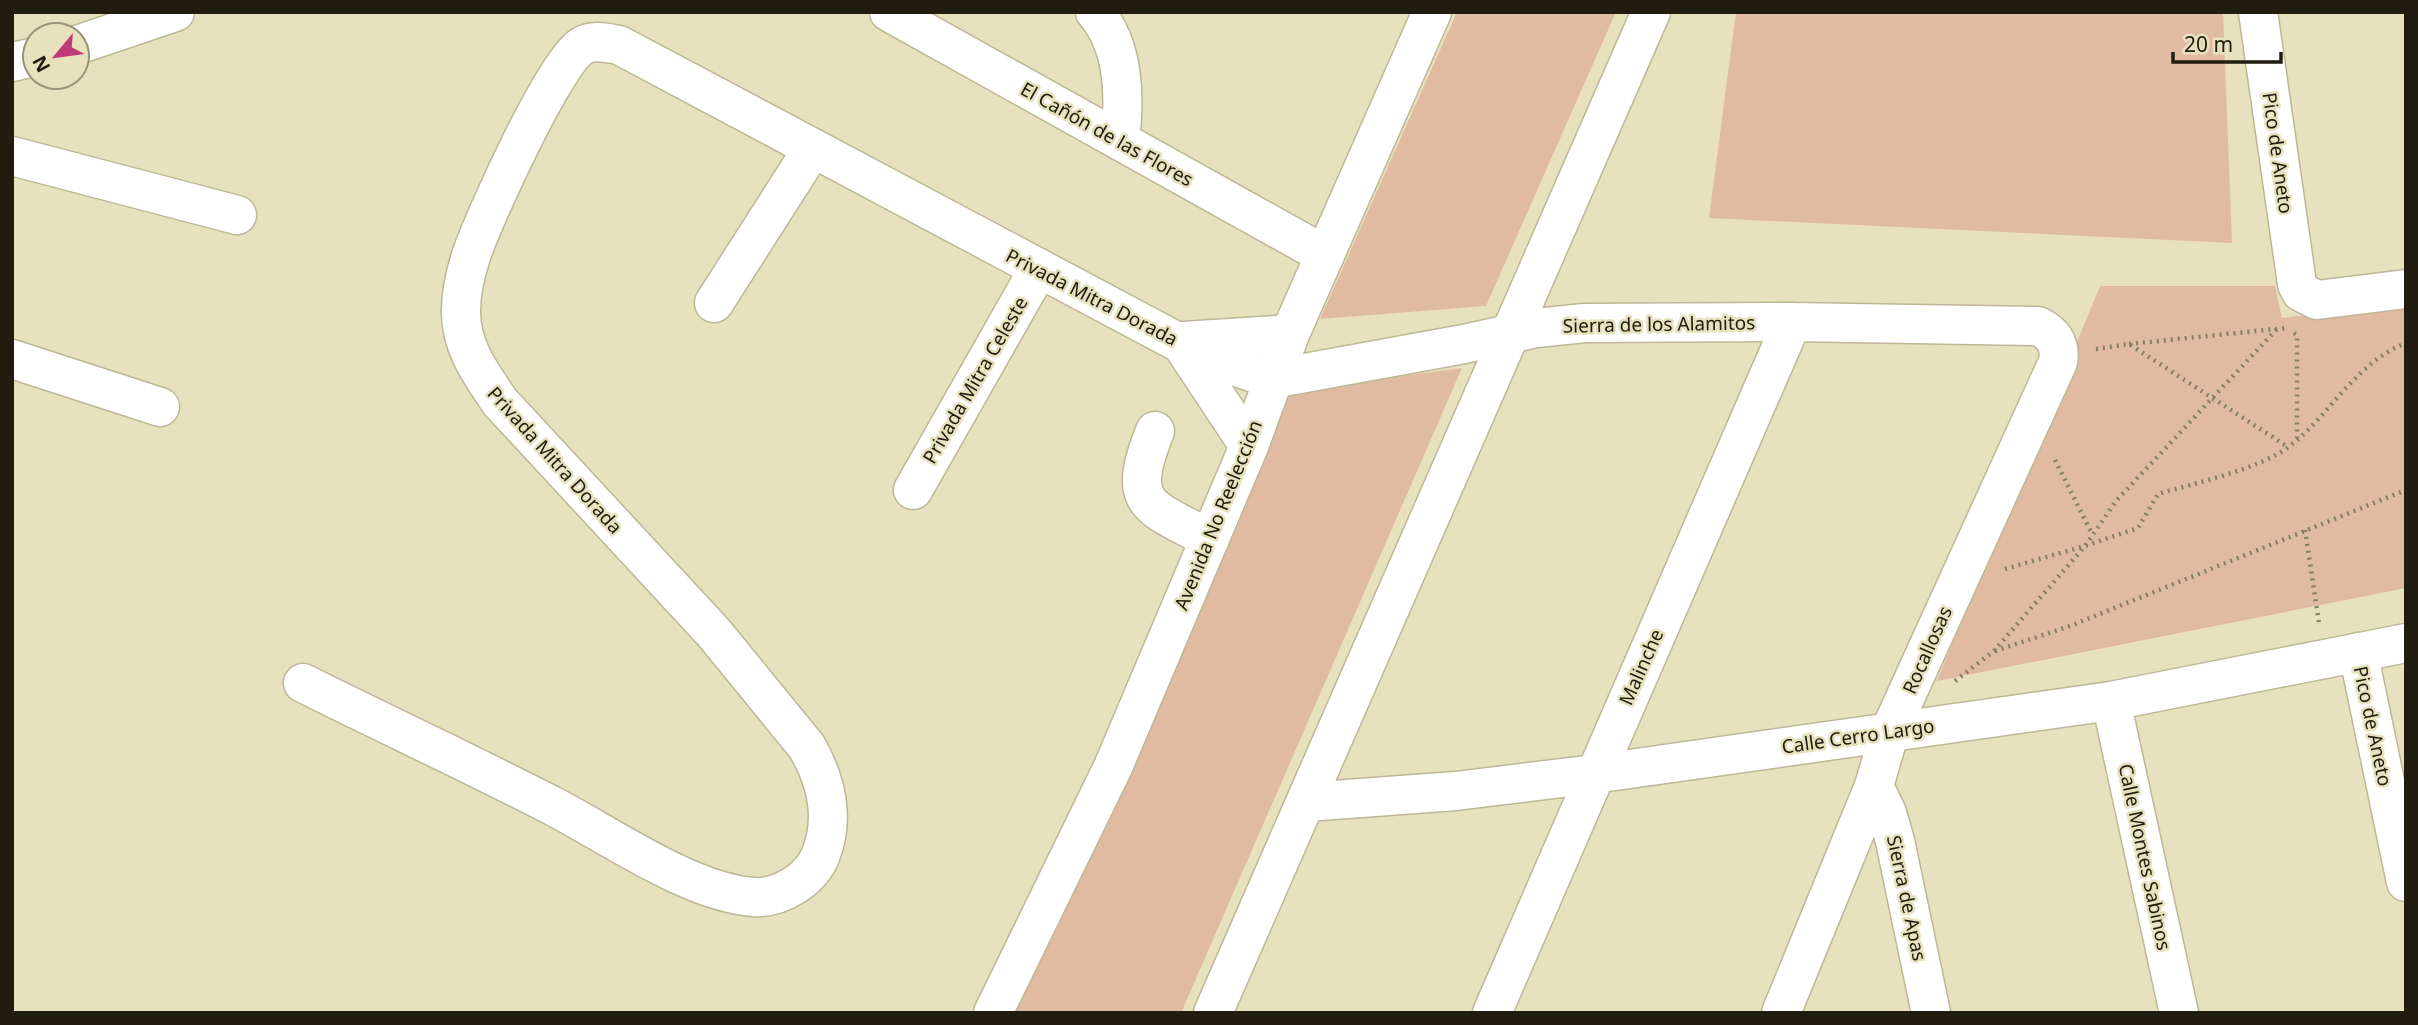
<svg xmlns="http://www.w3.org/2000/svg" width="2418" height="1025" font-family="'Noto Sans',sans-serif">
  <rect width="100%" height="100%" fill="#e8e1be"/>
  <!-- green -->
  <g fill="#e1bba1">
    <path d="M1457,12H1616L1486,306L1320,319Z"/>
    <path d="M1736,12H2223L2232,243L1709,218Z"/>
    <path d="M2100,286H2275L2282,318L2406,302V588L1937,681Z"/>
    <path d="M1462,368L1181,1013H1013L1288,391Z"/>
  </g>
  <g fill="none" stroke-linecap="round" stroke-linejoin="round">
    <defs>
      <g id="minor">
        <path d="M889,12L1325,255"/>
        <path d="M1095,12C1125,47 1125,98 1120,141"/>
        <path d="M2258,12L2297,284L2301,292L2317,300L2406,289"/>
        <path d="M77,45L175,12"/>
        <path d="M12,62L35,57"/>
        <path d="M12,156L237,215"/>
        <path d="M714,303L813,148"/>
        <path d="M1183,341L1290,334"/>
        <path d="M1182,345L1249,446"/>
        <path d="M12,359L160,407"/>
        <path d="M1155,431C1125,506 1148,506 1210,539"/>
        <path d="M913,490L1038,270"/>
        <path d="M2358,652L2406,882"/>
        <path d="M303,683C385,724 469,763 551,805C609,835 689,892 753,897C780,899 812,879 821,854C835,818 826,780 807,747L714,633L500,402C481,374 460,346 461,310C461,291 466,271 472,253C485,216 554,63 582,46C593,39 607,43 619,45L1204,356L1272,379L1464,344L1536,328L1585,323L1792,322L2038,326C2054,334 2061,344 2058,362L1890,731L1874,786L1781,1013"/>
        <path d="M2111,701L2179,1013"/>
        <path d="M1874,786L1887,813L1895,841L1931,1013"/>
        <path d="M1306,802L1456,791L1594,774L2111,701L2406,643"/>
        <path d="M993,1013L1113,767L1249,446L1290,334L1432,12"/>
        <path d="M1213,1013L1651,12"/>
        <path d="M1492,1013L1792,322"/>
      </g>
    </defs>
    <!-- minor casing -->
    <use href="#minor" stroke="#beb795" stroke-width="41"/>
    <!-- path -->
    <g stroke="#847f67" stroke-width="4.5" stroke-dasharray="2 5" stroke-linecap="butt">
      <path d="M2294,333L2297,335V438"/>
      <path d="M2129,344L2286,328"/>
      <path d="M2096,349L2129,344L2288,447"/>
      <path d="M2055,460L2092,534"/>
      <path d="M2305,530L2319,623"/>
      <path d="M2005,569L2085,546L2116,501L2277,329"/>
      <path d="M1995,651L2070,626L2406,490"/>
      <path d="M1955,681L1994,651L2085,546L2138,528L2158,494C2195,483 2260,469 2290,446C2330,415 2356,362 2406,343"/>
    </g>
    <!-- minor -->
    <use href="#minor" stroke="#fff" stroke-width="38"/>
  </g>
  <g text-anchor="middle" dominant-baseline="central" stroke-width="5" stroke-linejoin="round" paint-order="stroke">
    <!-- street labels -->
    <g font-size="19" fill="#201d10" stroke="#e8e1be">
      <text transform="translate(1107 134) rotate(29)">El Cañón de las Flores</text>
      <text transform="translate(2278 153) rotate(82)">Pico de Aneto</text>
      <text transform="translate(1092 297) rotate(27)">Privada Mitra Dorada</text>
      <text transform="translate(1659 324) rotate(-1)">Sierra de los Alamitos</text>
      <text transform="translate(975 380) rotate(-60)">Privada Mitra Celeste</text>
      <text transform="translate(555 460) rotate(48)">Privada Mitra Dorada</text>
      <text transform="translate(1218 515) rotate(-68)">Avenida No Reelección</text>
      <text transform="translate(1927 650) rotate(-66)">Rocallosas</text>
      <text transform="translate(1641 667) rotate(-66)">Malinche</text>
      <text transform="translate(2373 726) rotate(78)">Pico de Aneto</text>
      <text transform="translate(1858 736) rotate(-8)">Calle Cerro Largo</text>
      <text transform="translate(2145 857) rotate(78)">Calle Montes Sabinos</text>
      <text transform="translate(1907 898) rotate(78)">Sierra de Apas</text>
    </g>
  </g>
  <!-- border -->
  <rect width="2418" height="1025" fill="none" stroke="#201d10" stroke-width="28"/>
  <!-- north arrow -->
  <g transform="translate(56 56) rotate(241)"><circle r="33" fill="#e8e1be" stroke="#989378" stroke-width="2"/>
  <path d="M0-5L12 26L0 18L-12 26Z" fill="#c03979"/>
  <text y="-10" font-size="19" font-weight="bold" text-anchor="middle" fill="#201d10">N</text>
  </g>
  <!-- scale -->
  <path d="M2173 52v10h108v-10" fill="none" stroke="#201d10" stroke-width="3.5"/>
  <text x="2184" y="52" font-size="21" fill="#201d10" stroke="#e8e1be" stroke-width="5" paint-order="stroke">20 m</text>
</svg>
